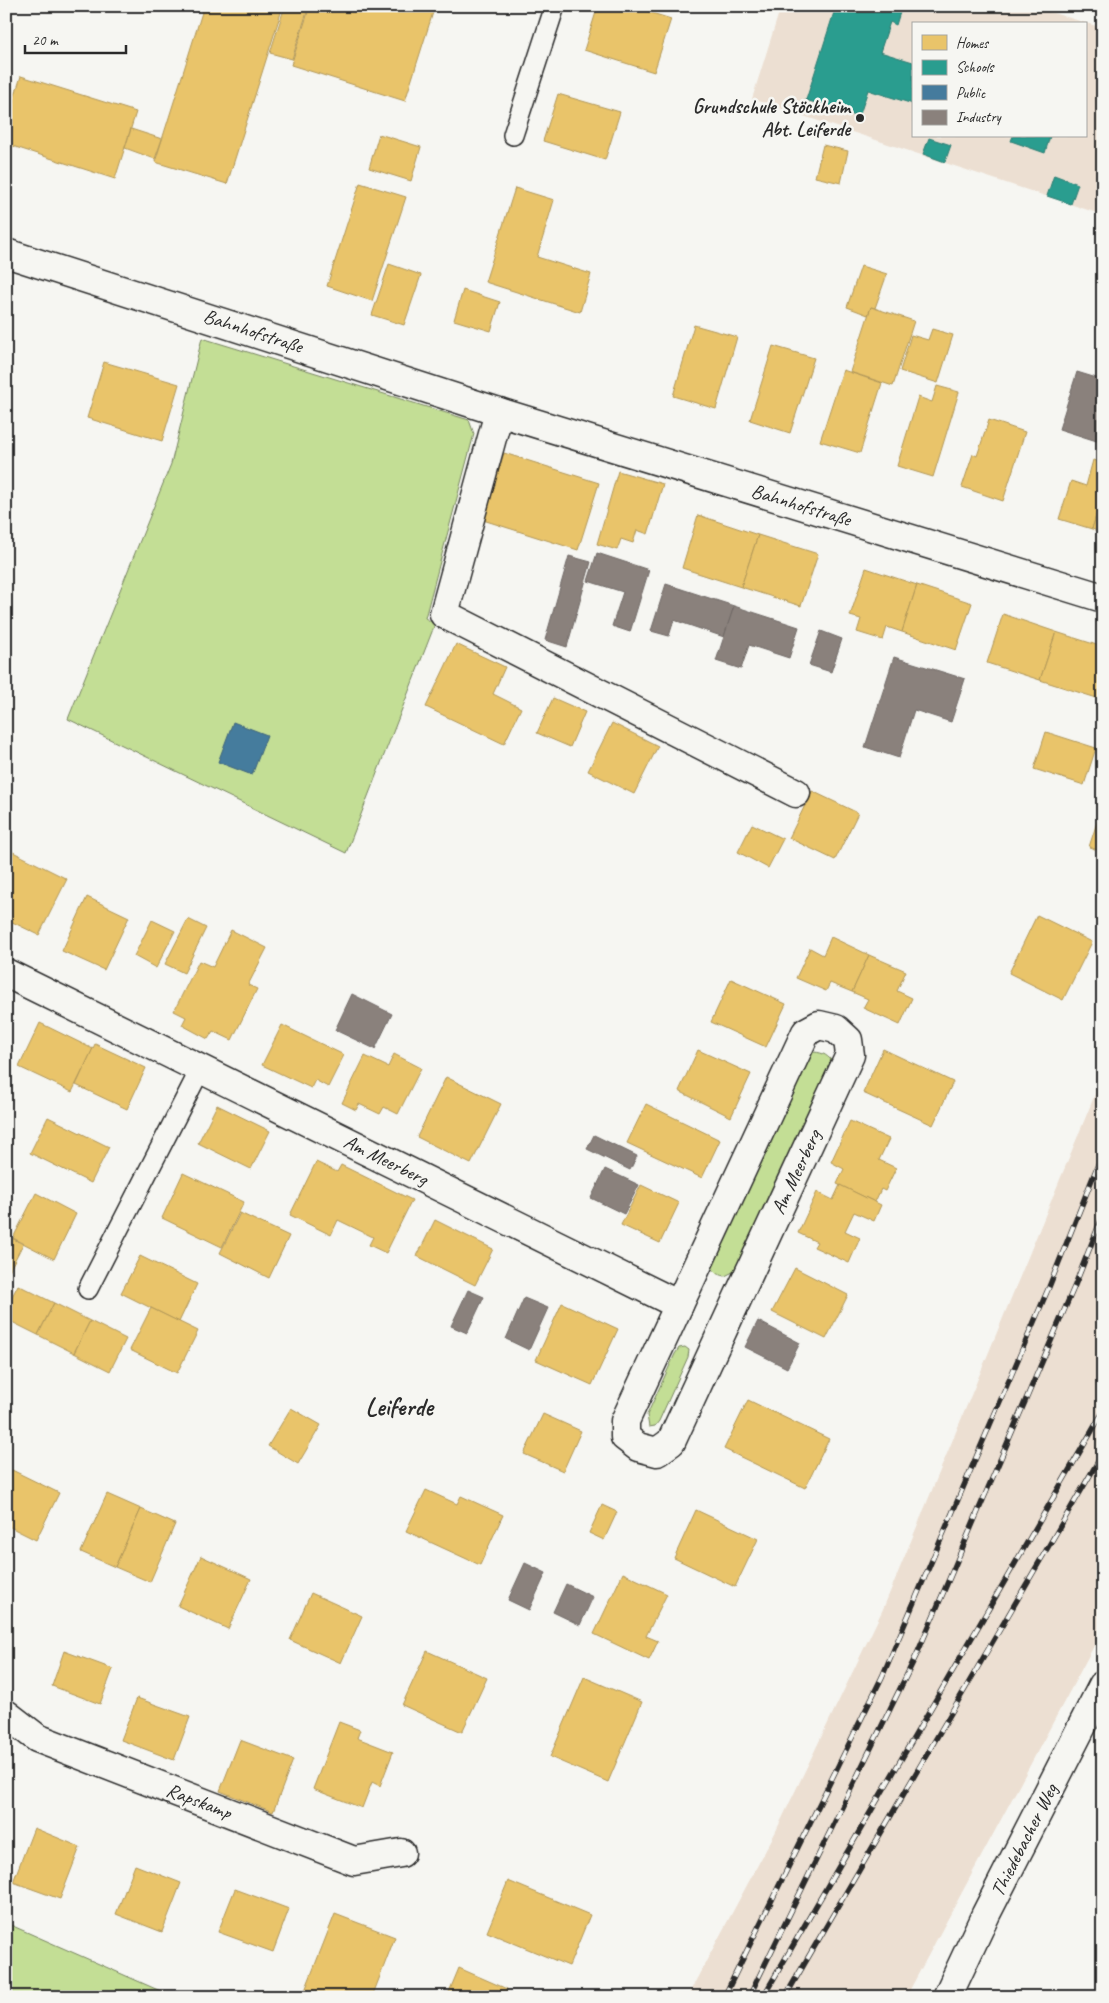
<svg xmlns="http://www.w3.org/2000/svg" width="1109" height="2003" font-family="Caveat,sans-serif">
  <rect width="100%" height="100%" fill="#f6f6f2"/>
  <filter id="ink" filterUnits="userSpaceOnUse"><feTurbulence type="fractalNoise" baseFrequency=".02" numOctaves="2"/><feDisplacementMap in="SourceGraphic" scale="10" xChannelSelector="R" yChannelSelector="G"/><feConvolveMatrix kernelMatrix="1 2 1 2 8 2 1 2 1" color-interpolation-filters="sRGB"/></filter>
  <g filter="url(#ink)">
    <!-- built -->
    <g fill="#ecdfd2" fill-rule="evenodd">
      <path d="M781,6H1030L1103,28V215L752,99ZM913,24H1085V136H913Z"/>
      <path d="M1103,1075V1629L906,1997H687L775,1833L883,1609Z"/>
    </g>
    <!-- green -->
    <g fill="#c3de95" stroke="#778460">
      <path d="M202,338L469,420L474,434L425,618L435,624L346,853L68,719L171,464Z"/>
      <path d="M811,1052C821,1052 826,1054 832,1061L739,1269L725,1276C717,1274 713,1272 710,1264Z"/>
      <path d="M685,1347L689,1350L688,1357L659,1421L655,1426L649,1427L647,1415L675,1354L679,1348Z"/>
      <path d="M6,1923L174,1997H6Z"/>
    </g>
    <!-- homes -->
    <g fill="#e9c46a" stroke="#b09657">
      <path d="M204,6H283L227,184L155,162Z"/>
      <path d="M285,6H309L292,59L270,53Z"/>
      <path d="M310,6H435L405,101L291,65Z"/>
      <path d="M598,6H630L671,19L654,72L584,50Z"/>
      <path d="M21,76L136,112L115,179L6,144V124Z"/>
      <path d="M558,94L620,112L605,160L543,141Z"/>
      <path d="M131,129L162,139L155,159L125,148Z"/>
      <path d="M379,134L421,147L411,181L369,168Z"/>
      <path d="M823,145L848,151L841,183L815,177Z"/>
      <path d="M360,183L406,197L372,301L327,286Z"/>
      <path d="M515,188L554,200L537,257L591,274L580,312L485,282Z"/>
      <path d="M389,264L421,275L404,325L372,315Z"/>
      <path d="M861,266L887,274L875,308L871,307L868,315L847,307Z"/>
      <path d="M463,290L500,302L491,331L454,320Z"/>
      <path d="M871,307L914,321L893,386L850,372Z"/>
      <path d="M694,325L737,337L716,409L673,396Z"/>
      <path d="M932,329L953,335L938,383L900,371L911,335L928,340Z"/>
      <path d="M773,346L814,358L790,433L750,420Z"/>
      <path d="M104,362L179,384L162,441L87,418Z"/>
      <path d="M843,370L882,383L860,453L820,441Z"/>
      <path d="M937,386L959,392L933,477L897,466L918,397L932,402Z"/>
      <path d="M989,420L1025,432L1003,501L962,487L973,454L977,456Z"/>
      <path d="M504,453L599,483L578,550L483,520Z"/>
      <path d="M1093,460L1103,463V493L1092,529L1059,519L1071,481L1086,486Z"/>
      <path d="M618,471L663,484L648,534L637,530L633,543L621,539L617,550L597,544Z"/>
      <path d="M1103,495V533L1092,529Z"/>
      <path d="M698,515L758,535L741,587L682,568Z"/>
      <path d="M758,535L818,554L801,606L741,587Z"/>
      <path d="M866,568L917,585L902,632L887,627L883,640L857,632L861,619L850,616Z"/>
      <path d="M917,585L972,603L956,650L902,632Z"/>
      <path d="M1003,614L1056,632L1040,680L987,663Z"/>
      <path d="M1056,632L1103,647V700L1040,680Z"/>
      <path d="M456,644L505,667L493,694L521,708L504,744L426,707Z"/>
      <path d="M553,698L585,712L570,747L537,733Z"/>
      <path d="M612,723L658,746L634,794L588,771Z"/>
      <path d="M1046,732L1096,748L1084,785L1034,769Z"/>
      <path d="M812,791L858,813L835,860L789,838Z"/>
      <path d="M1103,804V852L1089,847Z"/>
      <path d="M752,824L783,839L768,868L738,852Z"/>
      <path d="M7,849L67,879L39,935L6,919Z"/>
      <path d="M87,897L129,917L104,970L62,951Z"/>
      <path d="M1037,915L1092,942L1063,1000L1009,973Z"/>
      <path d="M188,919L206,928L184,973L165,964Z"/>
      <path d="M152,920L175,931L156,968L134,956Z"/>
      <path d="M231,930L267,948L248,985L257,989L232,1040L213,1031L208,1039L182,1025L186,1017L174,1011L199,961L213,967Z"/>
      <path d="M831,937L869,955L852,992L830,983L826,991L796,978L810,948L823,955Z"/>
      <path d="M869,955L906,971L897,991L912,998L900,1025L863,1008L868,999L852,992Z"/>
      <path d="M731,979L786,1004L766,1047L711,1022Z"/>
      <path d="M40,1023L93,1049L72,1092L19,1067Z"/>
      <path d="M282,1025L344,1055L328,1087L315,1080L311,1088L262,1065Z"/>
      <path d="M95,1044L146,1068L127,1109L76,1085Z"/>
      <path d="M883,1049L953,1082L933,1125L863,1093Z"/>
      <path d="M698,1050L751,1074L731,1117L679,1091Z"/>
      <path d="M394,1054L421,1068L398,1114L384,1107L380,1114L359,1104L356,1110L342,1103L365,1056L388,1067Z"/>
      <path d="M446,1077L501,1104L471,1164L417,1137Z"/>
      <path d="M646,1104L720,1140L702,1178L627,1143Z"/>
      <path d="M217,1105L270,1131L251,1169L198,1143Z"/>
      <path d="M48,1117L109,1147L91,1183L30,1153Z"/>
      <path d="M850,1121L889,1139L879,1160L896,1168L885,1191L881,1189L875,1202L837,1184L844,1169L831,1162Z"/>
      <path d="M316,1162L337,1172L341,1165L412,1200L386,1253L369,1245L373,1237L338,1220L331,1235L290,1215Z"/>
      <path d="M183,1173L244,1202L222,1247L162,1218Z"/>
      <path d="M641,1185L679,1203L660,1243L621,1225Z"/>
      <path d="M840,1185L881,1205L874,1221L854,1212L845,1231L860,1238L849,1263L814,1247L817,1242L798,1233L817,1192L833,1200Z"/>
      <path d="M36,1193L76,1214L54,1259L13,1238Z"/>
      <path d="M240,1213L289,1236L269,1278L220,1253Z"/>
      <path d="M435,1220L493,1249L475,1285L417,1256Z"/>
      <path d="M6,1235L23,1244L6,1277Z"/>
      <path d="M140,1256L197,1284L179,1322L121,1293Z"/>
      <path d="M795,1268L848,1295L826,1339L772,1312Z"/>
      <path d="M18,1285L54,1303L38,1335L6,1319V1308Z"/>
      <path d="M54,1303L90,1321L74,1353L38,1335Z"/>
      <path d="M562,1303L618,1329L592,1385L536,1360Z"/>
      <path d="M151,1308L198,1331L177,1373L130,1350Z"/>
      <path d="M90,1321L126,1339L110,1371L74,1353Z"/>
      <path d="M748,1400L829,1439L805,1488L724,1449Z"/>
      <path d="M291,1408L321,1425L298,1464L268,1446Z"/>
      <path d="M543,1414L581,1431L563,1471L524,1454Z"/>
      <path d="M12,1470L59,1493L36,1540L6,1525V1482Z"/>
      <path d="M426,1490L457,1504L461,1496L503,1515L480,1565L406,1531Z"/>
      <path d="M107,1494L141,1509L115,1567L81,1552Z"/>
      <path d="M602,1505L617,1512L604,1540L589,1533Z"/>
      <path d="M141,1509L175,1524L150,1582L115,1567Z"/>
      <path d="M696,1510L758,1539L735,1587L674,1558Z"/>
      <path d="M201,1556L251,1579L228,1629L178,1606Z"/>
      <path d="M623,1573L667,1594L646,1636L658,1641L649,1660L594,1634Z"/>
      <path d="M311,1593L362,1616L341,1663L290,1640Z"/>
      <path d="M64,1651L113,1669L100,1704L52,1686Z"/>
      <path d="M427,1651L487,1678L462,1732L402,1705Z"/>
      <path d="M584,1677L642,1702L608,1782L550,1757Z"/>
      <path d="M137,1698L190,1717L174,1760L121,1740Z"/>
      <path d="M339,1722L360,1730L357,1738L393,1752L380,1786L372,1782L362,1808L313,1789Z"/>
      <path d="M240,1740L293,1760L273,1812L220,1791Z"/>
      <path d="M34,1828L80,1847L60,1899L13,1882Z"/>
      <path d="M135,1865L181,1883L162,1932L116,1914Z"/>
      <path d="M508,1881L590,1915L569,1966L487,1932Z"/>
      <path d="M235,1889L289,1909L273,1952L218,1932Z"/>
      <path d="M335,1914L395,1937L372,1997H313L304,1993Z"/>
      <path d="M459,1968L507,1989L504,1997H447Z"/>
    </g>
    <!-- schools -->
    <g fill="#2a9d8f" stroke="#2a7b71">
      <path d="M836,6H902L896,25L890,22L880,52L913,62V104L868,90L859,117L806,100Z"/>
      <path d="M1013,136H1050L1045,153L1011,141Z"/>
      <path d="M929,138L951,145L945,162L923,154Z"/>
      <path d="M1054,175L1078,184L1071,204L1047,196Z"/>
    </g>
    <!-- public -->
    <path fill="#457b9d" stroke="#3d637b" d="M233,722L267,735L252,775L218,762Z"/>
    <!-- industry -->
    <g fill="#8a817c" stroke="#6e6764">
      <path d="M1077,372L1103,380V443L1059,429Z"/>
      <path d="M597,553L649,570L630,632L612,626L623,592L588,581Z"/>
      <path d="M569,556L591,562L567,647L545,640Z"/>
      <path d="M666,584L734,606L724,637L674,620L669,636L651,631Z"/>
      <path d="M734,606L799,627L789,658L749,645L741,669L716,661Z"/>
      <path d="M821,631L842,639L831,672L809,665Z"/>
      <path d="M894,657L965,679L951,722L914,710L899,758L865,747Z"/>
      <path d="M352,994L392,1014L375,1049L335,1030Z"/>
      <path d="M594,1135L637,1156L630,1170L587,1149Z"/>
      <path d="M605,1169L639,1185L624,1214L591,1198Z"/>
      <path d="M468,1290L484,1297L467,1333L451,1326Z"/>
      <path d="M524,1298L548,1308L529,1350L506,1339Z"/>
      <path d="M758,1321L800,1343L787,1368L745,1347Z"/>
      <path d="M525,1563L546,1573L529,1610L508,1600Z"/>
      <path d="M566,1584L593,1597L580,1625L553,1612Z"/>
    </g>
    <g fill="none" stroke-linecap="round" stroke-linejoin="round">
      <defs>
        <g id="service">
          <path d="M513,135L555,6"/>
          <path d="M88,1289L201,1068"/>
        </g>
        <g id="minor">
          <path d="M6,253L499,412L1103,598"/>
          <path d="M499,412L444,614L796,793"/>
          <path d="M6,973L679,1305"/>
          <path d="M819,1025L836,1029L848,1040L850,1055L671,1442L657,1452L638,1447L625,1437V1421L806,1032Z"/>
          <path d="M6,1714L37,1738L354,1861L401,1853"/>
          <path d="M947,1997L986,1914L1103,1685"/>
        </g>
      </defs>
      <!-- service casing -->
      <use href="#service" stroke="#2b2b2b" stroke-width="22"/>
      <!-- minor casing -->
      <use href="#minor" stroke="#2b2b2b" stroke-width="31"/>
      <!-- service -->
      <use href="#service" stroke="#f6f6f2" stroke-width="19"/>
      <!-- minor -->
      <use href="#minor" stroke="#f6f6f2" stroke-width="28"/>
      <defs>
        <g id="rail">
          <path d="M724,1997L882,1677L1049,1287L1103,1152"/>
          <path d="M749,1997L917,1654L1075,1285L1103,1215"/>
          <path d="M763,1997L1103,1412"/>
          <path d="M785,1997L1103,1453"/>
        </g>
      </defs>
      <!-- rail casing -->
      <use href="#rail" stroke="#2b2b2b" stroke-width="5.5"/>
      <!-- rail -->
      <use href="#rail" stroke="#f6f6f2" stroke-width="4" stroke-dasharray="11" stroke-linecap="butt"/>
    </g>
  </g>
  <!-- markers -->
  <circle fill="#2b2b2b" stroke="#f6f6f2" stroke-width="2" cx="860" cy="118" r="5"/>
  <g text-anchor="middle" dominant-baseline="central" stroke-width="5" stroke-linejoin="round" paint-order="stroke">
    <!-- poi labels -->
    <g font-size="20" font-weight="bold" fill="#2b2b2b" stroke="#f6f6f2" text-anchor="end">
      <text x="850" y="106">Grundschule Stöckheim<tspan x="850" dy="23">Abt. Leiferde</tspan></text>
    </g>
    <!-- street labels -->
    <g font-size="20" fill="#2b2b2b" stroke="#f6f6f2">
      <text transform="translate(253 331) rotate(18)">Bahnhofstraße</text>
      <text transform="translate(801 505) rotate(17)">Bahnhofstraße</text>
      <text transform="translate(386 1160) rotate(26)">Am Meerberg</text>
      <text transform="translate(796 1172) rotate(-65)">Am Meerberg</text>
      <text transform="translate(199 1801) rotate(21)">Rapskamp</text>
      <text transform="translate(1024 1840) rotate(-63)">Thiedebacher Weg</text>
    </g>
    <!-- district labels -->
    <g font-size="25" font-weight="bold" fill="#2b2b2b" stroke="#f6f6f2">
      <text x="399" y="1407">Leiferde</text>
    </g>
  </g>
  <!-- margin -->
  <rect width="1109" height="2003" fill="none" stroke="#f6f6f2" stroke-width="25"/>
  <rect x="12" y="12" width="1084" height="1978" fill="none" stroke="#2b2b2b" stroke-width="2" filter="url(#ink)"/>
  <!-- legend -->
  <rect x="912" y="22" width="175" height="115" fill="#f6f6f2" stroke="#a5a5a2"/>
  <rect x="922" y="35" width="25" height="15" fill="#e9c46a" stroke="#a5a5a2"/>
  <text x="956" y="48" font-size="15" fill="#2b2b2b">Homes</text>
  <rect x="922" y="60" width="25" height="15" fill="#2a9d8f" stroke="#a5a5a2"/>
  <text x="956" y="72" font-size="15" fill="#2b2b2b">Schools</text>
  <rect x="922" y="85" width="25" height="15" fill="#457b9d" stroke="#a5a5a2"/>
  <text x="956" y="98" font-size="15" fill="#2b2b2b">Public</text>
  <rect x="922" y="110" width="25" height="15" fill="#8a817c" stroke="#a5a5a2"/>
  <text x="956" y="122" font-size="15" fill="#2b2b2b">Industry</text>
  <!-- scale -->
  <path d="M25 45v8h101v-8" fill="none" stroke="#2b2b2b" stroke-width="2.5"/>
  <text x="32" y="45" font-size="15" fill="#2b2b2b" stroke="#f6f6f2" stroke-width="4" paint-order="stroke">20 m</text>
</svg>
